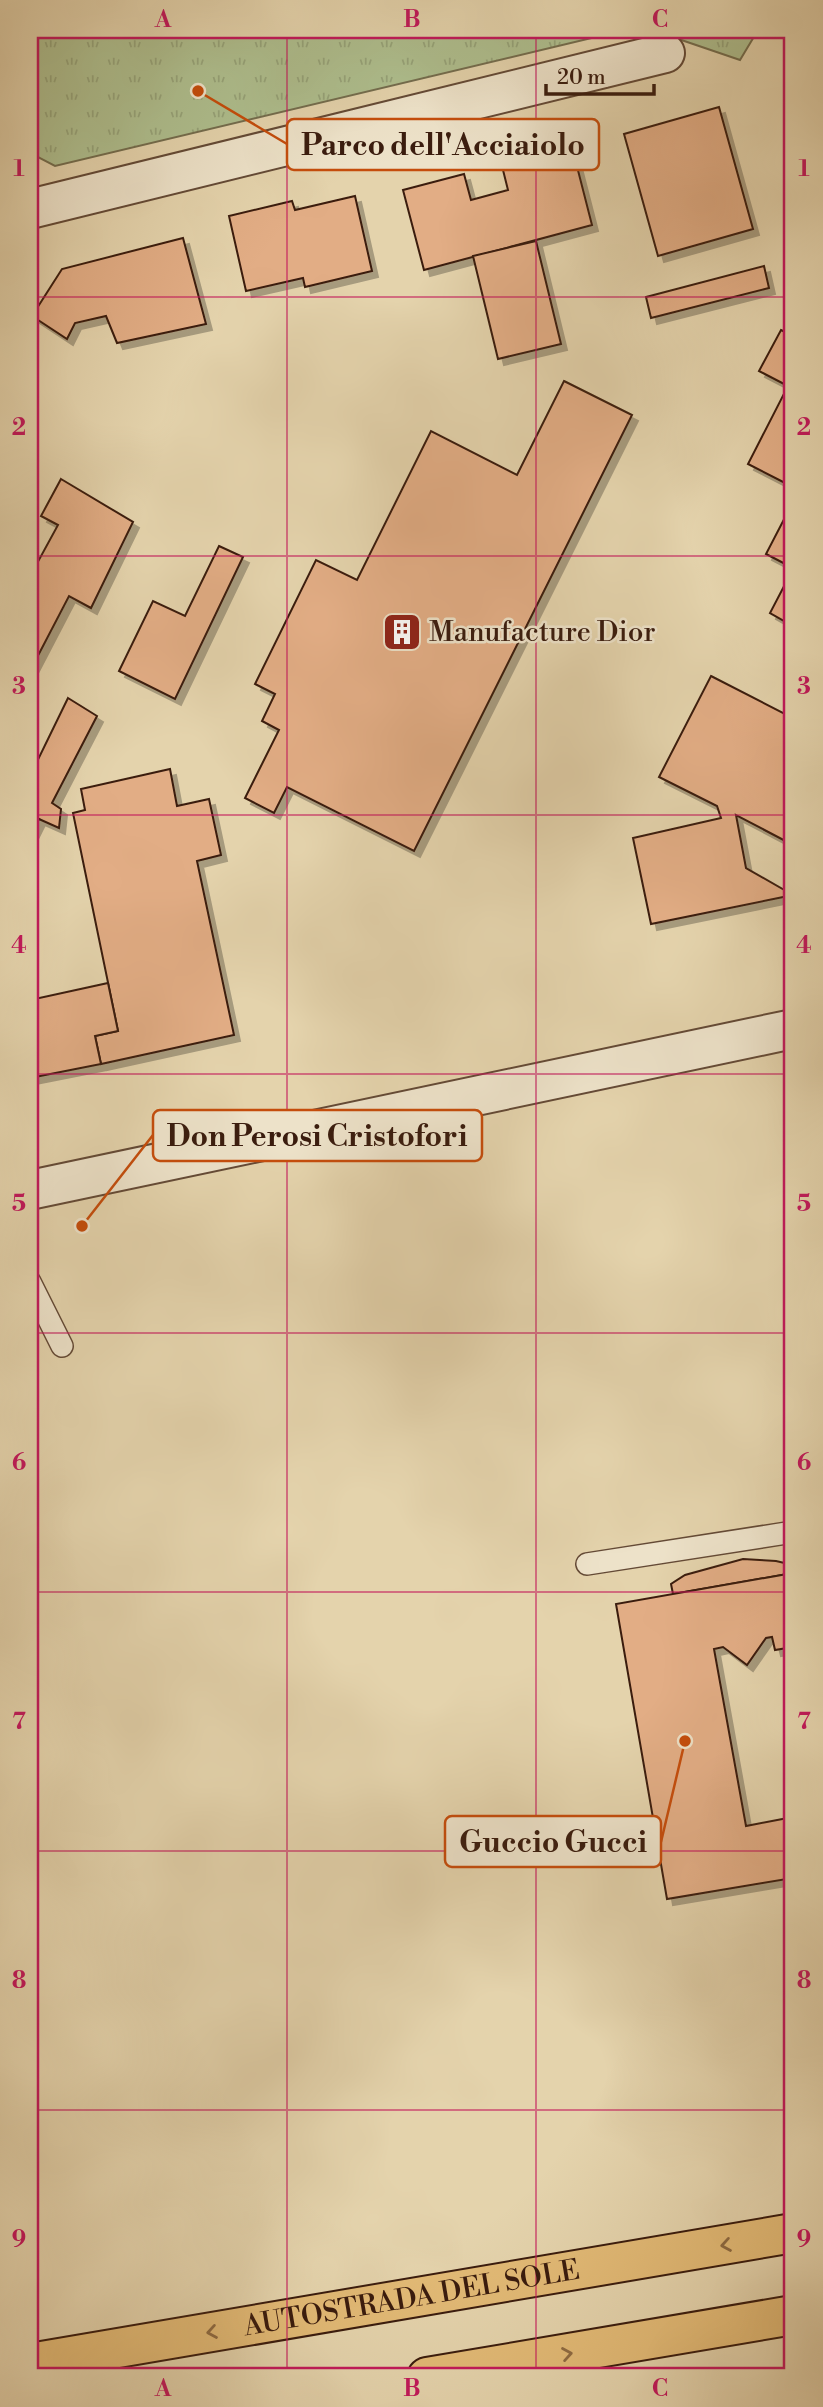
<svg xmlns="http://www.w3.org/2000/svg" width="823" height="2407" font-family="'Libre Bodoni',serif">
  <defs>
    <pattern id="grass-tufts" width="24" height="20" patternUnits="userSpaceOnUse" patternTransform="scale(1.75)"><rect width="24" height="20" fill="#aebe8e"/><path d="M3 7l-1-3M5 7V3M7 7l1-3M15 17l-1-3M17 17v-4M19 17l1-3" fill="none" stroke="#96a379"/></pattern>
    <filter id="shadow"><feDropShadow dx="6" dy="6" stdDeviation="0" flood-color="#0004"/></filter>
  </defs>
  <rect width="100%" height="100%" fill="#e4d3ac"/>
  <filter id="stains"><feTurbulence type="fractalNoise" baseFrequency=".00286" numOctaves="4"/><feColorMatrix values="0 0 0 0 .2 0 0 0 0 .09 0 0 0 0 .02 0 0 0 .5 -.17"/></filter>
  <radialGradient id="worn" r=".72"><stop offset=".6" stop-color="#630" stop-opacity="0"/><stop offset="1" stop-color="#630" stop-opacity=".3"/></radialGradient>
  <!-- grass -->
  <g fill="url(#grass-tufts)" stroke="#746d4e" stroke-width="2">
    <path d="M30,30H625L55,166L30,153Z"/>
    <path d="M652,30H758L740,60Z"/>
  </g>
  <!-- building -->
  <g fill="#e2ad85" stroke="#3a1c0e" stroke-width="2" filter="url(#shadow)">
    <path d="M719,107L753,229L658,256L624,134Z"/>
    <path d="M571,143L592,225L424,270L403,190L464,174L471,200L508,190L501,162Z"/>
    <path d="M355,196L372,271L305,287L303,278L246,291L229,216L292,201L295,210Z"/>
    <path d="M183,238L206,324L117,343L106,316L75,323L67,339L32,316L62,269Z"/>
    <path d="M536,241L561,344L498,359L473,256Z"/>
    <path d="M764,266L769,288L651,318L646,297Z"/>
    <path d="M781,330L793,336V487L748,464L788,386L759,371Z"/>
    <path d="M564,381L632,415L414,851L287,787L274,813L245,798L279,730L262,721L275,694L255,684L316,560L357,580L431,431L517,475Z"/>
    <path d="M61,479L133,522L91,608L69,596L30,671V567L34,569L58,525L41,516Z"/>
    <path d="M793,502V568L766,554Z"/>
    <path d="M219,546L243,557L175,699L119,671L153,601L185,616Z"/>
    <path d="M793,569V626L770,613Z"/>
    <path d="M711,676L793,718V845L736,815L746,868L793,895L651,924L633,838L721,818L717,806L659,777Z"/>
    <path d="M68,698L97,716L52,803L61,809L59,828L30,815V776Z"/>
    <path d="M170,769L177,806L209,799L221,855L197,861L234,1035L101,1064L95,1036L118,1031L73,813L85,810L81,789Z"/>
    <path d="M30,815L39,819L30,837Z"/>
    <path d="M108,983L118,1031L95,1036L101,1064L30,1078V1000Z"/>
    <path d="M743,1559L776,1561L793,1565V1573L673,1594L671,1584L685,1575Z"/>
    <path d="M793,1573V1647L775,1650L772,1637L766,1638L747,1665L723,1647L714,1649L746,1826L793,1817V1878L667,1899L616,1604Z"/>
  </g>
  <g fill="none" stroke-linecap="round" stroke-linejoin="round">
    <defs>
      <g id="service">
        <path d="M30,1282L62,1346"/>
        <path d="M587,1564L793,1532"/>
      </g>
      <g id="minor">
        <path d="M30,209L665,53"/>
        <path d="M30,1190L793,1029"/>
      </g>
      <g id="motorway">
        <path id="s1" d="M30,2363L793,2233"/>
        <path d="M427,2377L793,2315"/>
      </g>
    </defs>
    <!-- service casing -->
    <use href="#service" stroke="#644a36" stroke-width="24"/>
    <!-- minor casing -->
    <use href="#minor" stroke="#644a36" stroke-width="42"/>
    <!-- motorway casing -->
    <use href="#motorway" stroke="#3a1c0e" stroke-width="42"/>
    <!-- service -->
    <use href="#service" stroke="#ede2c9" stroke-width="21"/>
    <!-- minor -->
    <use href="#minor" stroke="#ede2c9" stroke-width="38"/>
    <!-- motorway -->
    <use href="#motorway" stroke="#e2ba76" stroke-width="38"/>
  </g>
  <!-- one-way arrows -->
  <defs><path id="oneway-chevron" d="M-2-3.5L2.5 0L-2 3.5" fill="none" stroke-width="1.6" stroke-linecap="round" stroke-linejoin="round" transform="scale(1.75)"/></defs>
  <g stroke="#8e6b42">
    <use href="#oneway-chevron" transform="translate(726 2245) rotate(170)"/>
    <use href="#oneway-chevron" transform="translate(212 2332) rotate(170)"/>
    <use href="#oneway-chevron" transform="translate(567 2354) rotate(-10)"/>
  </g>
  <!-- grid -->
  <path fill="none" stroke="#c2185b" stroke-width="2" stroke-opacity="0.55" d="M287,30V2377M536,30V2377M30,297H793M30,556H793M30,815H793M30,1074H793M30,1333H793M30,1592H793M30,1851H793M30,2110H793"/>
  <!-- icons -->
  <defs>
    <symbol id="building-square" viewBox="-11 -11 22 22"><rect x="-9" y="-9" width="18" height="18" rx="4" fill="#8f2418" stroke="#ede2c9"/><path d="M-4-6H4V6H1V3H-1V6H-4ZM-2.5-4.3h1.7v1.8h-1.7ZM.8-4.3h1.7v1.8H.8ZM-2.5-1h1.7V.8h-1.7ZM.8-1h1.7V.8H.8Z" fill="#fff"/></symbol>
  </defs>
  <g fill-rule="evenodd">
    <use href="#building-square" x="380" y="610" width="44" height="44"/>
  </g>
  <g text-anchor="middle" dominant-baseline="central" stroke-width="5" stroke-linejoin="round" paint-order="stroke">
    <!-- poi labels -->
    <g font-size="28" fill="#3a1c0e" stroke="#ede2c9" text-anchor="start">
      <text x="429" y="632">Manufacture Dior</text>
    </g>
    <!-- street labels -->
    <g font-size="28" fill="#3a1c0e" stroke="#ede2c9">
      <text stroke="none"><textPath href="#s1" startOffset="387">AUTOSTRADA DEL SOLE</textPath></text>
    </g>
  </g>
  <!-- callouts -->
  <path fill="none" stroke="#c54d0c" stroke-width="2.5" d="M198 91L287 144M82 1226L153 1135M685 1741L661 1842"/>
  <g fill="#c54d0c" stroke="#ede2c9" stroke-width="2.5">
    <circle cx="198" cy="91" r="7"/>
    <circle cx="82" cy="1226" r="7"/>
    <circle cx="685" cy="1741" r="7"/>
  </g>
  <g fill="#ede2c9" stroke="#c54d0c" stroke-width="2.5">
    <rect x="287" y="119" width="312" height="51" rx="7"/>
    <rect x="153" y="1110" width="329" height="51" rx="7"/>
    <rect x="445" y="1816" width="216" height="51" rx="7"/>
  </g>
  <g font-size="30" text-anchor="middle" font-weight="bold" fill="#3a1c0e">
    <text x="443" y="155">Parco dell'Acciaiolo</text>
    <text x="317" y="1146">Don Perosi Cristofori</text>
    <text x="553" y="1852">Guccio Gucci</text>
  </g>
  <!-- margin -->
  <rect width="823" height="2407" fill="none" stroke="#e4d3ac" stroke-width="77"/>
  <!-- scale -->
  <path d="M546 84v10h108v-10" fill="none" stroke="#3a1c0e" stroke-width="3.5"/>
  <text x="557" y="84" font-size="21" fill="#3a1c0e" stroke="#ede2c9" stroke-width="5" paint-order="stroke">20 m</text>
  <rect x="38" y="38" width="746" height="2330" fill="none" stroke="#c2185b" stroke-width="2.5"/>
  <g font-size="23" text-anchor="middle" font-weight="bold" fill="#c2185b">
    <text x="163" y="27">A</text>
    <text x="412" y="27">B</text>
    <text x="660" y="27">C</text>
    <text x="19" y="176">1</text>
    <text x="804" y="176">1</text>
    <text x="19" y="435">2</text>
    <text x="804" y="435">2</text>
    <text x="19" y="694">3</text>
    <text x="804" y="694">3</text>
    <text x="19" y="953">4</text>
    <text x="804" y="953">4</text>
    <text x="19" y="1211">5</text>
    <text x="804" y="1211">5</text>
    <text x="19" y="1470">6</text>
    <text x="804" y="1470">6</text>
    <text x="19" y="1729">7</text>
    <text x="804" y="1729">7</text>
    <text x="19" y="1988">8</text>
    <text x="804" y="1988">8</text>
    <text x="19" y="2247">9</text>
    <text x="804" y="2247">9</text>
    <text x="163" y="2396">A</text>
    <text x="412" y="2396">B</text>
    <text x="660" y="2396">C</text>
  </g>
  <rect width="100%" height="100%" filter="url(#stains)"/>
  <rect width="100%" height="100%" fill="url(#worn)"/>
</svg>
